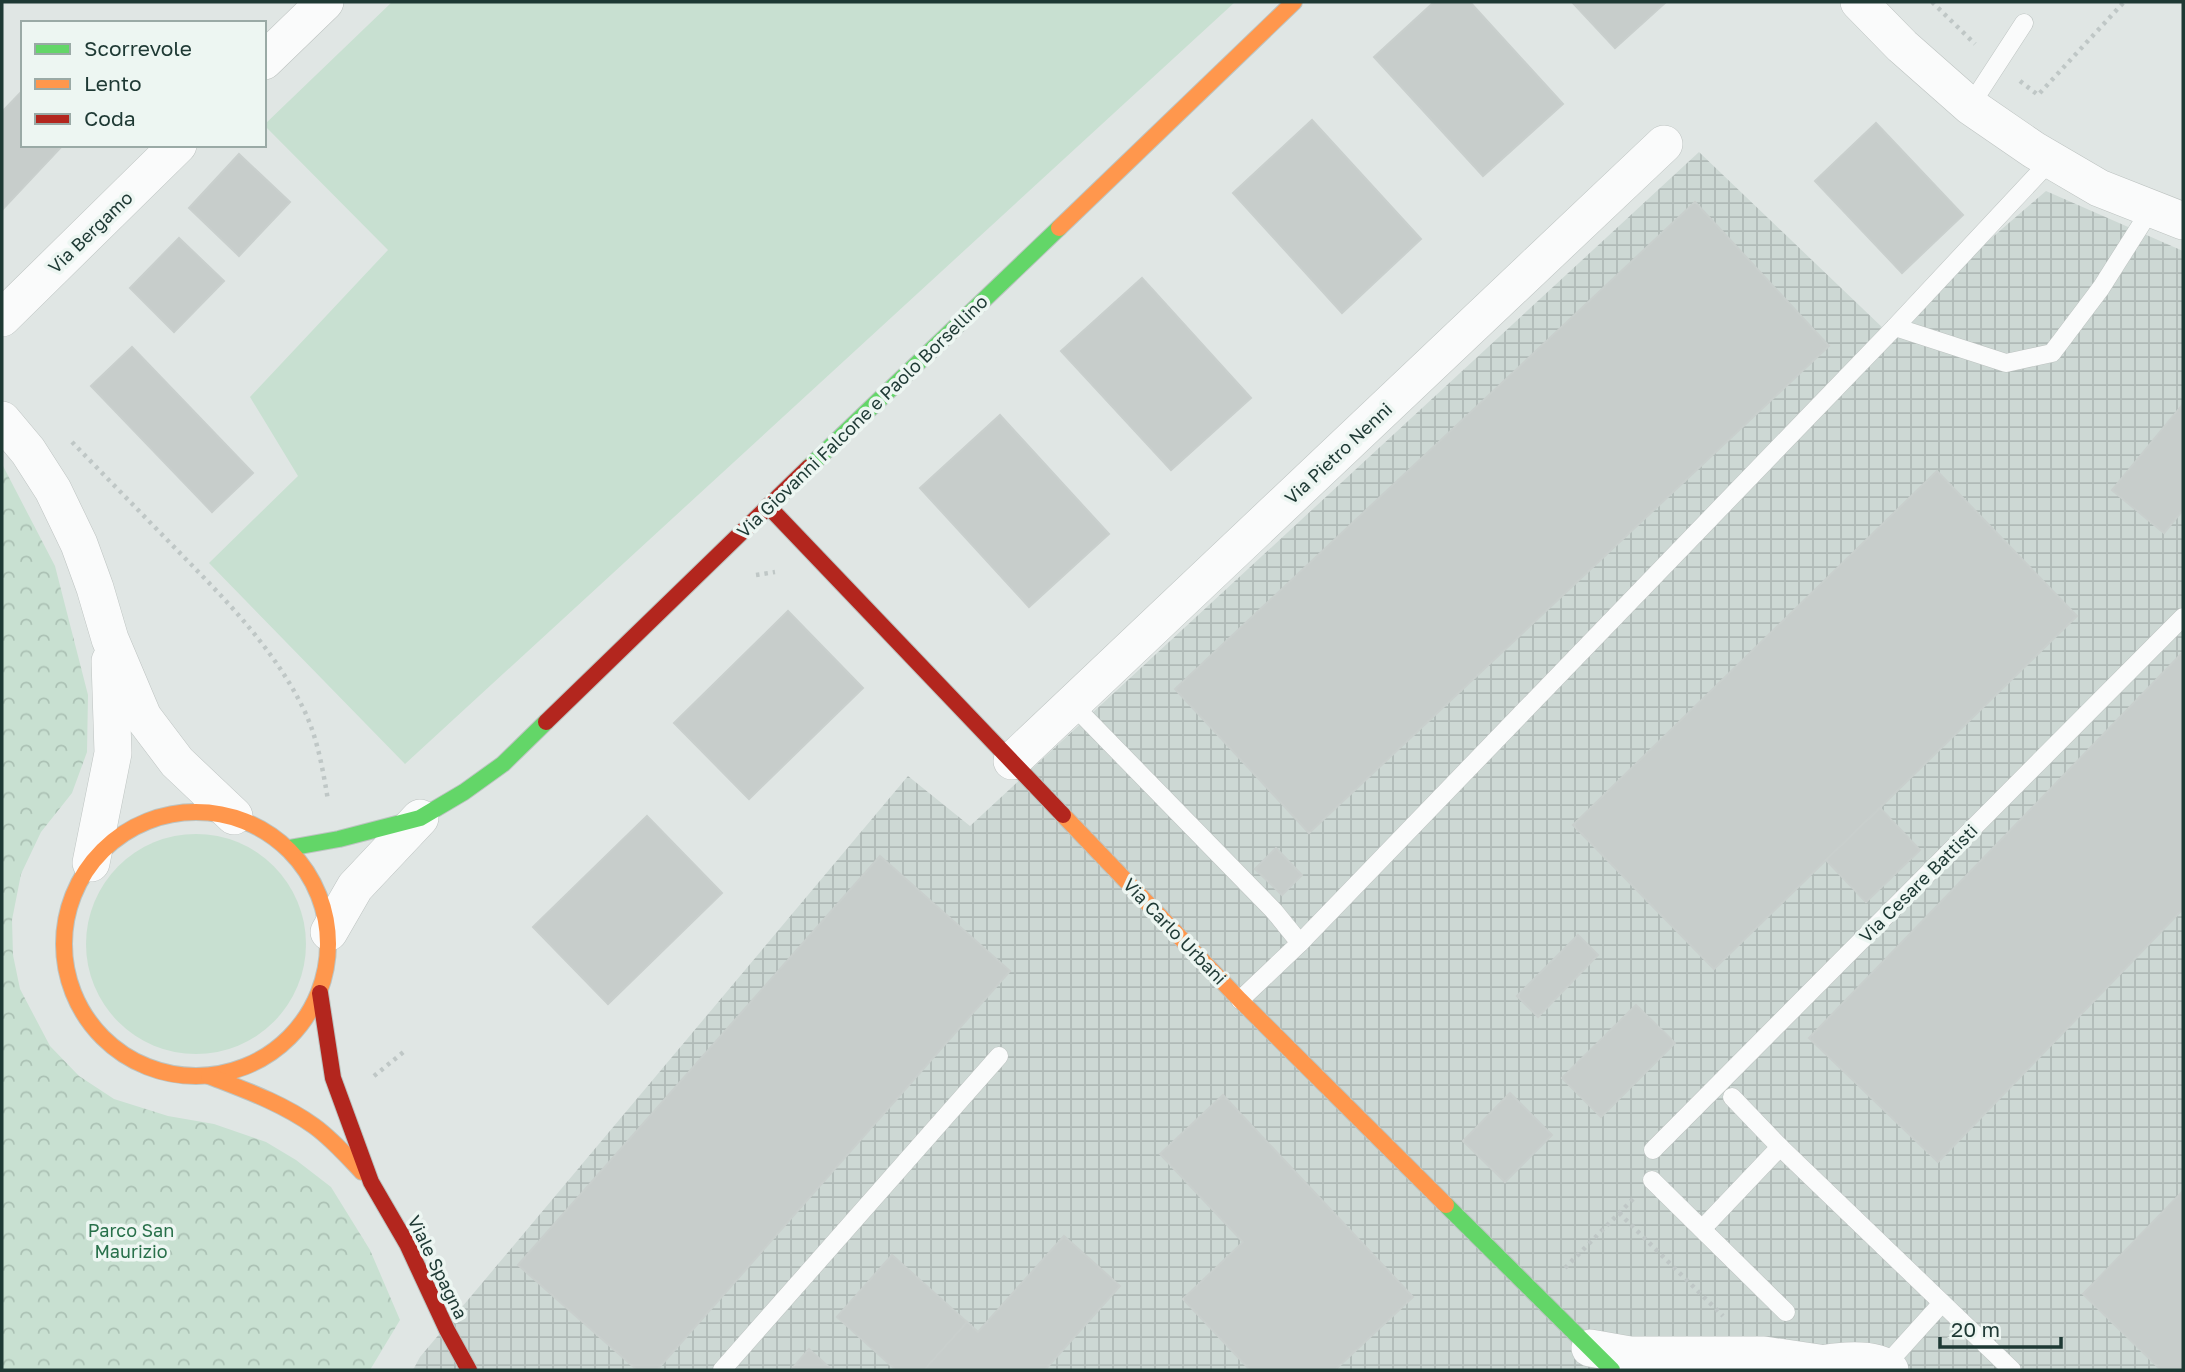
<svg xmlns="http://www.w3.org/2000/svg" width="2185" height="1372" font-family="'Golos Text',sans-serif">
  <defs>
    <pattern id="industrial-grid" width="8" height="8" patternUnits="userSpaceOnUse" patternTransform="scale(1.75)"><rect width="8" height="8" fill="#cdd8d4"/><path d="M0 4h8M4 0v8" fill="none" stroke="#b0bab7"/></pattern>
    <pattern id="park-crowns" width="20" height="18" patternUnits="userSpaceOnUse" patternTransform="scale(1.75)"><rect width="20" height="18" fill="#c8e0d1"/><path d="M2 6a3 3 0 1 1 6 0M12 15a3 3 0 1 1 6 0" fill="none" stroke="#abc1b4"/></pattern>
  </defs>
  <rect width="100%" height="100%" fill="#e0e6e4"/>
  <!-- industrial -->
  <path fill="url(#industrial-grid)" d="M1699,152L1885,330L2046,191L2183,251V1370H413L420,1357L908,776L970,826Z"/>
  <!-- green -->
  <g fill="#c8e0d1">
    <path d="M392,2H1235L405,764L209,563L298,476L250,397L388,250L264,125Z"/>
    <circle cx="196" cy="944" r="110"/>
  </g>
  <!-- park -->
  <path fill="url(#park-crowns)" d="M2,464L55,566L88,695L87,752L72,793L41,832L21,874L12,920L13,955L20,989L50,1046L79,1076L114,1099L168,1116L214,1124L266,1142L296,1160L331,1187L370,1250L400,1320L370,1370H2Z"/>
  <!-- building -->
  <g fill="#c7cdcb" stroke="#c9cfcd" stroke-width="2">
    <path d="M1434,2H1470L1563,104L1483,176L1374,57Z"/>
    <path d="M1572,2H1666L1615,48Z"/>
    <path d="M23,90V145H63L2,210V112Z"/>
    <path d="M1312,120L1421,239L1342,313L1233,193Z"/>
    <path d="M1876,123L1963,215L1902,273L1815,181Z"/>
    <path d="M239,154L290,202L239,256L189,208Z"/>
    <path d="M1695,202L1829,346L1309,833L1175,689Z"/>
    <path d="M179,238L224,281L174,332L130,288Z"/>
    <path d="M1142,278L1251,398L1171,470L1061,351Z"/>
    <path d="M132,347L253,473L212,512L91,386Z"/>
    <path d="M2183,404V510L2164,533L2112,490Z"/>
    <path d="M1000,415L1109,534L1029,607L920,488Z"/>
    <path d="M1937,471L2077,616L1714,969L1573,825Z"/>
    <path d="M788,611L863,688L749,799L674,723Z"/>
    <path d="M2183,652V909L1938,1162L1809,1038Z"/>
    <path d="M1880,808L1920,850L1866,902L1826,860Z"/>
    <path d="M647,816L722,893L608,1004L533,927Z"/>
    <path d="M1276,848L1302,875L1282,895L1255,869Z"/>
    <path d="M880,856L1010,971L657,1370H637L518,1265Z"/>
    <path d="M1578,935L1598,955L1538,1017L1517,996Z"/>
    <path d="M1636,1005L1675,1043L1601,1117L1562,1078Z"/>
    <path d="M1510,1093L1552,1135L1505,1182L1463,1141Z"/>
    <path d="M1223,1095L1413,1297L1335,1370H1250L1183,1299L1243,1242L1160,1154Z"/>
    <path d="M2183,1191V1370H2161L2083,1294Z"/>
    <path d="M1064,1236L1120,1286L1045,1370H924L967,1322L978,1332Z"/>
    <path d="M892,1255L967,1322L924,1370H896L837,1317Z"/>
    <path d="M809,1349L832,1370H791Z"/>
  </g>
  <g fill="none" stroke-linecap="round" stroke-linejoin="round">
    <defs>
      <g id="lane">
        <path d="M1970,106L2024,23"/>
        <path d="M1895,327L2006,363L2052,353L2101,288L2151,209"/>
        <path d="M1072,704L1274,911L1300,943L1240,1000"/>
        <path d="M1300,943L1895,327L2051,160"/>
        <path d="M1732,1097L1780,1147L2012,1370"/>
        <path d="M1653,1150L2183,617"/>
        <path d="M1652,1180L1786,1312"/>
        <path d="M1702,1229L1780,1147"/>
        <path d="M1885,1366L1942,1303"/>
        <path d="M722,1370L999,1056"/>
      </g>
      <g id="street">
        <path d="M1859,2L1902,46L1970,106L2034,150L2099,188L2183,221"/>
        <path d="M264,61L325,2"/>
        <path d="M2,318L178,145"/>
        <path d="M2,420L28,451L53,490L79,544L95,588L110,639L143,717L177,762L234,816"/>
        <path d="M1012,761L1664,144"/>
        <path d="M91,863L113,753L110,661"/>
        <path d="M329,932L355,887L420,818"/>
        <path d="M1590,1348L1630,1355H1764L1819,1363"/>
        <path d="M1800,1370C1821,1362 1872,1354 1890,1370"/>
      </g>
      <g id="fast">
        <path d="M809,467L1059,228"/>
        <path d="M289,848L339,839L420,818L464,792L503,764L546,722"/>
        <path d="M1446,1205L1612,1370"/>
      </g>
      <g id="slow">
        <path d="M1059,228L1294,2"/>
        <circle cx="196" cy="944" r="132"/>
        <path d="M1063,815L1240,1000L1446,1205"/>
        <path d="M209,1076C245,1090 282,1103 314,1126C332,1139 347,1156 362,1172"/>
      </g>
      <g id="jam">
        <path d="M768,506L1063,815"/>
        <path d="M546,722L809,467"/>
        <path d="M320,993L333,1078L371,1182L407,1244L447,1330L469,1370"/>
      </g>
    </defs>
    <!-- lane casing -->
    <use href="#lane" stroke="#bdc3c1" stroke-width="19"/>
    <!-- street casing -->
    <use href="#street" stroke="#bdc3c1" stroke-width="38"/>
    <!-- fast casing -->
    <use href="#fast" stroke="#bcc4c1" stroke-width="18"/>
    <!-- slow casing -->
    <use href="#slow" stroke="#bcc4c1" stroke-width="18"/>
    <!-- jam casing -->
    <use href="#jam" stroke="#bcc4c1" stroke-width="18"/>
    <!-- path -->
    <g stroke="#bfc7c6" stroke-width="4.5" stroke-dasharray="3.5 5" stroke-linecap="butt">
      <path d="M1932,2L1975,44"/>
      <path d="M2020,81L2038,95L2124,2"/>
      <path d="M72,442C106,477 141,513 176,549C224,598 275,649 305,712C318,740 323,771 328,800"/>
      <path d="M756,575L775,572"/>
      <path d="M374,1076L406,1050"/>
      <path d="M1619,1213L1723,1316"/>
      <path d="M1565,1268L1633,1199"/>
    </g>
    <!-- lane -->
    <use href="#lane" stroke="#fafbfb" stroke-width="18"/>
    <!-- street -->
    <use href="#street" stroke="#fafbfb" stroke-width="37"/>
    <!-- fast -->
    <use href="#fast" stroke="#63d668" stroke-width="16"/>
    <!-- slow -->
    <use href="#slow" stroke="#ff974d" stroke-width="16"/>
    <!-- jam -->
    <use href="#jam" stroke="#b3261e" stroke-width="16"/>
  </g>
  <g text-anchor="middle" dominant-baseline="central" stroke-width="7" stroke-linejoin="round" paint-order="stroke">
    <!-- street labels -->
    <g font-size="18" fill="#1e3934" stroke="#edf6f2">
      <text transform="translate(90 232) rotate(-44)">Via Bergamo</text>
      <text transform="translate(862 416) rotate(-44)">Via Giovanni Falcone e Paolo Borsellino</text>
      <text transform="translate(1338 453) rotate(-43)">Via Pietro Nenni</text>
      <text transform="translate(1918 883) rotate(-45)">Via Cesare Battisti</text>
      <text transform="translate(1175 931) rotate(46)">Via Carlo Urbani</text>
      <text transform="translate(438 1267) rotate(64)">Viale Spagna</text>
    </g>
    <!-- park labels -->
    <g font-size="18" fill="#28704a" stroke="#edf6f2">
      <text x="131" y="1230">Parco San<tspan x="131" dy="21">Maurizio</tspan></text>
    </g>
  </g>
  <!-- border -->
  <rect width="2185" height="1372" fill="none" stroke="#1e3934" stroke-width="7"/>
  <!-- legend -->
  <rect x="21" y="21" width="245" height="126" fill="#edf6f2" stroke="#9aaaa6" stroke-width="2"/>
  <rect x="35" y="44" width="35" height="10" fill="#63d668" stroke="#9aaaa6" stroke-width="2"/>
  <text x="84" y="56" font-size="21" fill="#1e3934">Scorrevole</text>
  <rect x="35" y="79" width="35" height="10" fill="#ff974d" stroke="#9aaaa6" stroke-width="2"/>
  <text x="84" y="91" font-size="21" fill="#1e3934">Lento</text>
  <rect x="35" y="114" width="35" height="10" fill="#b3261e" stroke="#9aaaa6" stroke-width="2"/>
  <text x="84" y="126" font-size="21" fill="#1e3934">Coda</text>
  <!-- scale -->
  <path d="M1940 1337v10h121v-10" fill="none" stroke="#1e3934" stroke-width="3.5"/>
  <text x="1951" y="1337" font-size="21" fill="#1e3934" stroke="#edf6f2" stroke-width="5" paint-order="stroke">20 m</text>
</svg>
